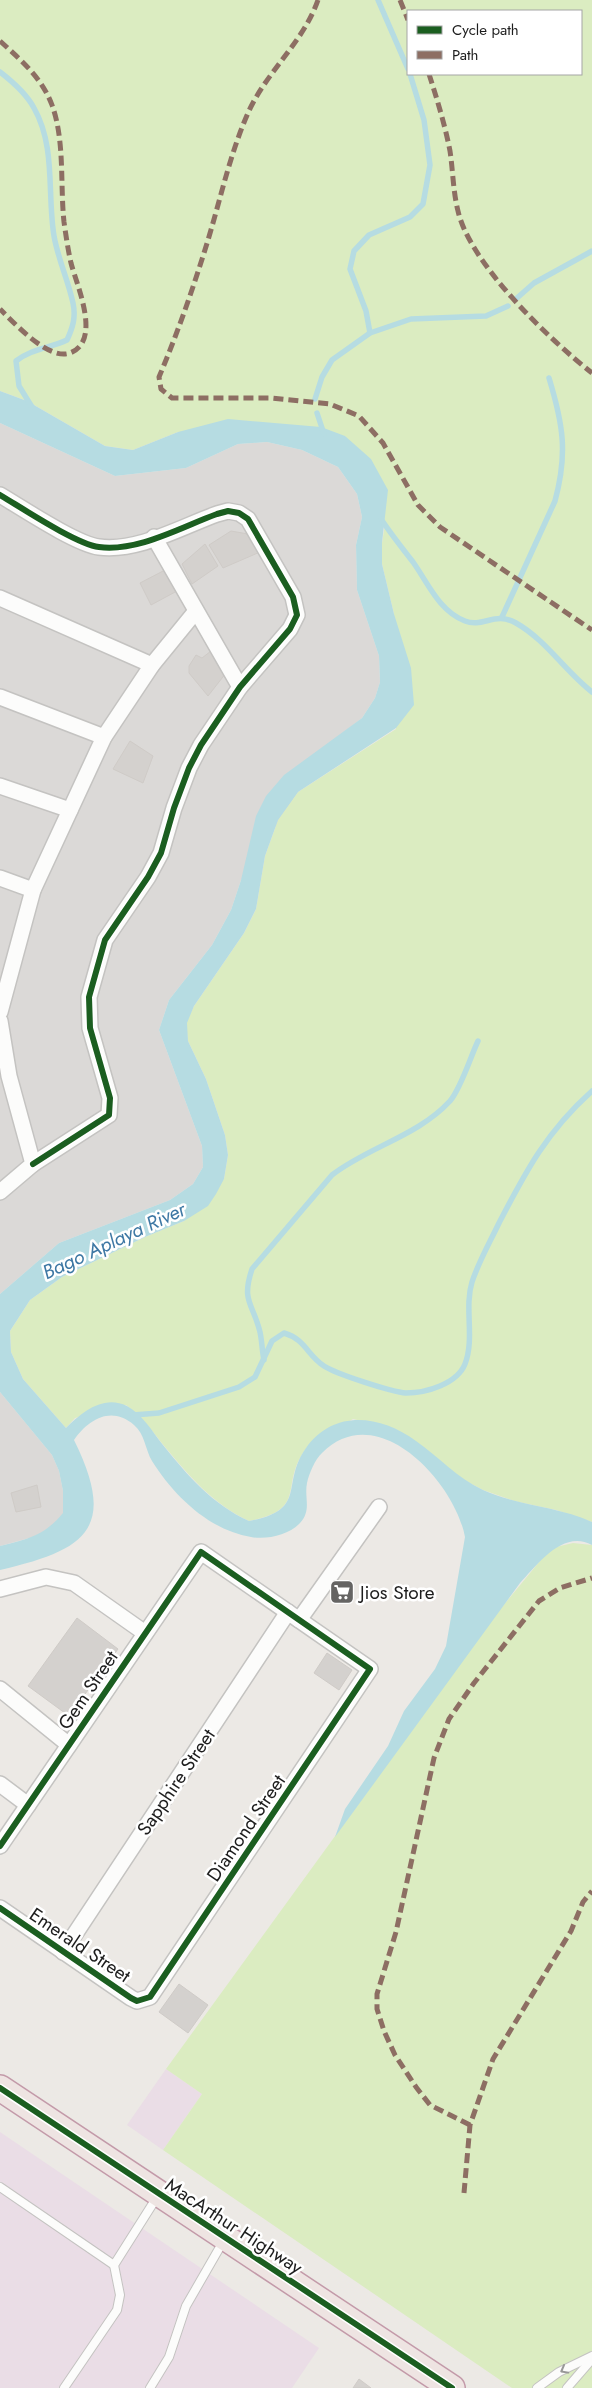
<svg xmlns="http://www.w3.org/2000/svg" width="592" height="2388" font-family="Jost,sans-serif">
  <rect width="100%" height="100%" fill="#ece9e5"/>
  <!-- residential -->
  <g fill="#dbd9d7">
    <path d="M0,423L115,476L186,468L238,444L267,442L302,450L338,467L357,494L362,517L356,545L357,590L379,656L380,682L375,698L362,718L329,744L241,880L231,910L212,945L169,1000L159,1030L202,1146L203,1167L193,1184L170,1200L59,1243L0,1294Z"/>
    <path d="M0,1392L52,1455L59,1471L63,1491L64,1513L52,1526L37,1536L0,1546Z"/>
  </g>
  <!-- industrial -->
  <g fill="#eadde6">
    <path d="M166,2069L202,2094L163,2150L127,2125Z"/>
    <path d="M0,2132L319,2348L292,2388H0Z"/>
  </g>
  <!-- grass -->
  <g fill="#dbecc1" fill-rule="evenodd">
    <path d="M0,0H592V1522L556,1510L514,1501L483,1490L462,1479L395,1429L353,1419C341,1426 312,1439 305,1450C279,1486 309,1509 249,1521C213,1504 190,1477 165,1447C153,1432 142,1417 126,1405L75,1418L66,1428L23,1379L11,1352L10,1331L30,1300L62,1277L145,1237L184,1221L224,1179L228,1155L225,1135L206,1079L188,1041L186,1023L194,1006L244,933L256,909L265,856L278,820L298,792L396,729L394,614L382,564V543L385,524L345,436L178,432L133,450L105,446L27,401L0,391ZM408,11H581V74H408Z"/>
    <path d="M573,1543L592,1545V2388H512L163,2150L202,2094L166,2069L497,1613L544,1556L556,1547Z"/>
  </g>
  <!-- water -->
  <path fill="#b6dce2" d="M0,391L27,401L105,446L133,450L178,432L228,419L321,427L345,436L371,459L388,490L382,543V564L394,614L411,668L414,705L396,728L298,792L278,820L265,856L256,909L244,933L194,1006L187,1023L188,1041L206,1079L225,1135L228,1155L224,1179L216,1194L208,1206L184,1221L145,1237L62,1277L30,1300L10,1331L11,1352L23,1379L66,1428C81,1413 103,1394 127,1406C142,1414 152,1431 163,1445C188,1476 212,1504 249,1521C309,1510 280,1484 306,1448C334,1409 380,1415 416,1441C439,1457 457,1478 483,1490C518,1506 557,1506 592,1522V1545C563,1529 537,1565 520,1583L335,1837L345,1809L388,1746L404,1711L435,1669L446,1646L465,1537C455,1482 377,1397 322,1453C315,1459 309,1474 307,1483C304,1498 312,1510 300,1523C289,1535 267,1540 251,1537C209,1530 174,1496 152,1461C145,1449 145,1434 134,1425C111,1405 88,1420 74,1440C118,1529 86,1550 0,1570V1546C28,1539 44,1536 63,1513V1491L59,1471L52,1455L0,1392V1294L59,1243L170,1200L193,1184L203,1167L202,1146L159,1030L169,1000L212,945L231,910L241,880L256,816L266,796L284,775L362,718L375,698L380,682L379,656L357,590L356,545L362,517L357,494L338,467L302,450L267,442L238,444L186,468L115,476L0,423Z"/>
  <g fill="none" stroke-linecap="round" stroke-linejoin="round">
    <!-- stream -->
    <g stroke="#b6dce2" stroke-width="5.5">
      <path d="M378,0L408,69"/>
      <path d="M0,72C13,82 26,93 34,108C56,147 47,193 54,236C58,259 68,280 73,303C76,317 73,327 67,340C50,348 31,349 16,361L19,386L32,407"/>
      <path d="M517,298L534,283L592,251"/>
      <path d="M370,333L366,311L350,269L354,251L369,235L410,217L423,204L430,165L424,120L410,74"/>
      <path d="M315,399L322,377L332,360L370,333L411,319L486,316L508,306"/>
      <path d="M317,413L324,434"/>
      <path d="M381,519C391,534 402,548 413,562C428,583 439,611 465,621C483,628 495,611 516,623C546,640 565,671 592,692"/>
      <path d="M502,617L555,501C568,453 563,424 549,378"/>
      <path d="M264,1360C262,1351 262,1341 260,1332C253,1303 241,1302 252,1269L332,1175C368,1147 418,1136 450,1101C461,1088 470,1058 478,1041"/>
      <path d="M133,1415L159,1413L239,1387L255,1377L272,1341L284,1333C305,1339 308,1356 324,1366C336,1374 392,1392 406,1393C426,1393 457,1384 465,1364C475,1338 464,1308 472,1282C479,1261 490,1242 499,1223C526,1171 547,1131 592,1091"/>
    </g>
  </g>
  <!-- building -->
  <g fill="#d4d1ce" stroke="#cfcbc7">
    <path d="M231,531L248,534L260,552L223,568L209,545Z"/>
    <path d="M205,544L218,566L192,584L182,564Z"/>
    <path d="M165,570L177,591L151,605L140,583Z"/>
    <path d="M211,651L226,673L208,696L189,673V666L196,655L202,658Z"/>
    <path d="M130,741L153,756L143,783L113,769Z"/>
    <path d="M37,1485L41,1507L16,1512L11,1493Z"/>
    <path d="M77,1618L118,1649L69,1716L28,1686Z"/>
    <path d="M327,1653L352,1670L339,1690L314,1673Z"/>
    <path d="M179,1984L208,2005L188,2033L159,2012Z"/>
    <path d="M359,2379L371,2388H353Z"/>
  </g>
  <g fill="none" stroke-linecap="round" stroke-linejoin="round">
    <defs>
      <g id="service">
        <path d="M0,2187L114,2265"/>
        <path d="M64,2388L117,2310L120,2295L114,2265L157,2197"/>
        <path d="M150,2388L169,2357L186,2306L224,2240"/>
        <path d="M537,2388L559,2372L592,2356"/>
        <path d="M567,2388L592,2359"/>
      </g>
      <g id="minor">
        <path d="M0,495C22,508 76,544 99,547C138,552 181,527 217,514L228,511L239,513L248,519L293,597L297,615L290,629L240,687L201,745L189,768L174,808L161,853L148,877L105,940L89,997L90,1028L110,1098L109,1115L33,1164"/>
        <path d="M154,537L240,687"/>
        <path d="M0,598L152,665"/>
        <path d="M0,697L104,737"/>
        <path d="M0,786L70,810"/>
        <path d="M0,878L33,890"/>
        <path d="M0,1012L33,890L104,737L152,665L196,611"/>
        <path d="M0,1021L9,1076L33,1164L0,1192"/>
        <path d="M0,1589L46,1577L74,1583L145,1633"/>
        <path d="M299,1620L379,1507"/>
        <path d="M0,1689L69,1745"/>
        <path d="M0,1784L28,1805"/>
        <path d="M0,1846L201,1552L370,1669L150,1997L137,2001L131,1998L0,1908"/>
        <path d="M63,1952L288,1612"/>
      </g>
      <path id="trunk" d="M0,2088L452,2388"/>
    </defs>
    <!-- service casing -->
    <use href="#service" stroke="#c4c3c1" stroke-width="10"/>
    <!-- minor casing -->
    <use href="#minor" stroke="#c4c3c1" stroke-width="18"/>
    <!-- trunk casing -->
    <use href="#trunk" stroke="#c39aa9" stroke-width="28"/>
    <!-- service -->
    <use href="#service" stroke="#fcfcfb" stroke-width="8"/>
    <!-- minor -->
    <use href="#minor" stroke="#fcfcfb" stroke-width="15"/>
    <!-- trunk -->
    <use href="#trunk" stroke="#eee4e2" stroke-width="25"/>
    <!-- quiet -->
    <g stroke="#8d6e63" stroke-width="5" stroke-dasharray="10 5" stroke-linecap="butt">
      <path d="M318,0C303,43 266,72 248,113C230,154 221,197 208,240C194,286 178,332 159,377L161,389L172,398H272L330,404L359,416L383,443L418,505L440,527L592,630"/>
      <path d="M400,0L408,20"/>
      <path d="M0,41C21,60 42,78 52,105C65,141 60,184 64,222C66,236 68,250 71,263C77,286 102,341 70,353C49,361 14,323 0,309"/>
      <path d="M429,74C437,99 445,125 450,151C453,171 453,191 458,211C470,264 550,340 592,373"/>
      <path d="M470,2125L430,2105L416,2087L395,2055L384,2031L377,2009V1994L396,1932L434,1758L449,1719L474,1683L539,1601L560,1588L592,1578"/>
      <path d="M464,2193L470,2125L493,2059L571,1931L583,1902L592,1891"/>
    </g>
    <defs>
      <g id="cycleway">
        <path d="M0,495C22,508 76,544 99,547C138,552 181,527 217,514L228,511L239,513L248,519L293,597L297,615L290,629L240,687L201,745L189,768L174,808L161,853L148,877L105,940L89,997L90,1028L110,1098L109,1115L33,1164"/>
        <path d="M0,1846L201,1552L370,1669L150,1997L137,2001L131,1998L0,1908"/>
        <path d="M0,2088L452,2388"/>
      </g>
    </defs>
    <!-- cycleway casing -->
    <use href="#cycleway" stroke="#fff" stroke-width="9"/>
    <!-- cycleway -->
    <use href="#cycleway" stroke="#1b5e20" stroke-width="6"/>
  </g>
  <!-- one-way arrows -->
  <defs><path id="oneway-chevron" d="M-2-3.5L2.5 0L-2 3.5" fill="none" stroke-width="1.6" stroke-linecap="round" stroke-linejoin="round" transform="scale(1.25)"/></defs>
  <use stroke="#989897" href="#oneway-chevron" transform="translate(564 2370) rotate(151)"/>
  <!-- icons -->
  <defs>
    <symbol id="supermarket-square" viewBox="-11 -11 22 22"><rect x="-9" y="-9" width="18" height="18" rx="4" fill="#656463" stroke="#fff"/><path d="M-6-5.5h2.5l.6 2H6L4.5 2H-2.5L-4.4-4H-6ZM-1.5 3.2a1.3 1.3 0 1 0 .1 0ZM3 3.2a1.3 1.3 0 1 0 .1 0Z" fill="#fff"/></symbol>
  </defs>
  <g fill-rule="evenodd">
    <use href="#supermarket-square" x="328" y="1578" width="28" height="28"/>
  </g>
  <g text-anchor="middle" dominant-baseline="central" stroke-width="5" stroke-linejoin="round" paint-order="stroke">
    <!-- poi labels -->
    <g font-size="19" fill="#1d1d1d" stroke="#fff" text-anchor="start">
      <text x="360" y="1592">Jios Store</text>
    </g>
    <!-- street labels -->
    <g font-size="19" fill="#1d1d1d" stroke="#fff">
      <text transform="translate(88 1690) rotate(-56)">Gem Street</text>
      <text transform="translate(176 1782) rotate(-56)">Sapphire Street</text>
      <text transform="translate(246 1828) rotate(-56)">Diamond Street</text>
      <text transform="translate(80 1945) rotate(34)">Emerald Street</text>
      <text transform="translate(234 2226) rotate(33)">MacArthur Highway</text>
    </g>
    <!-- water labels -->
    <g font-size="20" font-style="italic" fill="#3e78a4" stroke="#fff">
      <text transform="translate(114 1241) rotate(-25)">Bago Aplaya River</text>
    </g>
  </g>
  <!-- legend -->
  <rect x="407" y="10" width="175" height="65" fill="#ffffff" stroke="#a5a5a5"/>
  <rect x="417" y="26" width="25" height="8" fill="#1b5e20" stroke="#a5a5a5"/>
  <text x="452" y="35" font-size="15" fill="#1d1d1d">Cycle path</text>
  <rect x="417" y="51" width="25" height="8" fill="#8d6e63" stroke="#a5a5a5"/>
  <text x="452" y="60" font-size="15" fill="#1d1d1d">Path</text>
</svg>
